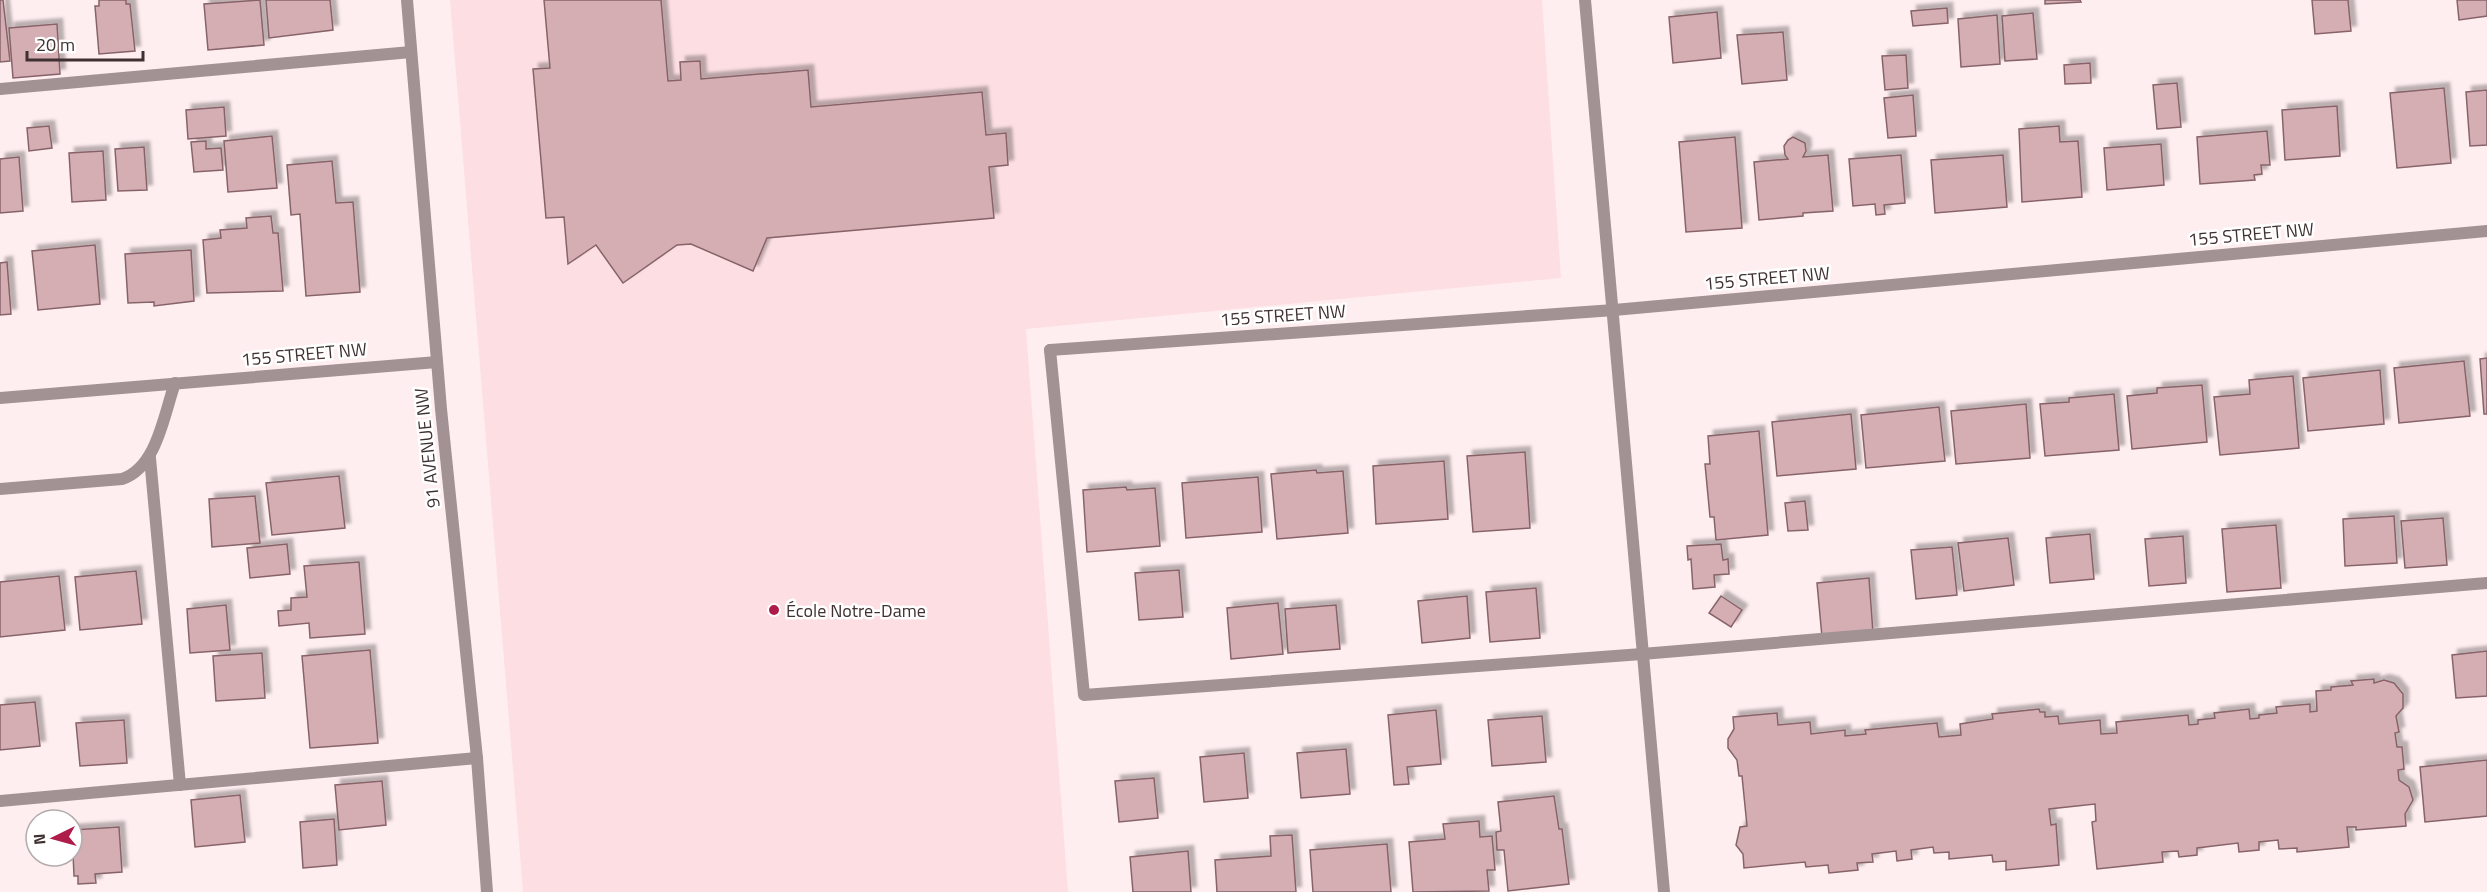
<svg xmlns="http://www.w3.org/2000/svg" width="2487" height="892" font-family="'Titillium Web',sans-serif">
  <defs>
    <filter id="shadow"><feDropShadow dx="5.5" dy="-5.5" stdDeviation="1.5" flood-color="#0004"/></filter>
  </defs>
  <rect width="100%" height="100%" fill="#ffeef0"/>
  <!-- built -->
  <path fill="#fddfe3" d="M450,0H1542L1561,278L1026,329L1068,892H523Z"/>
  <!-- building -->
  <g fill="#d5aeb3" stroke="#876469" stroke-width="1.5" filter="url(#shadow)">
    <path d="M0,0H3L10,61L0,62Z"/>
    <path d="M99,0H126V4H130L135,51L99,54L95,6H99Z"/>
    <path d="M260,0L264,45L208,50L204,4Z"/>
    <path d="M266,0H330L333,30L269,38Z"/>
    <path d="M544,0H661L668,81L681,80L680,62L700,61L701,79L808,70L811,107L982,92L986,135L1006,133L1008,165L989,167L994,218L767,238L753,271L691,244L677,245L623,283L596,245L568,264L564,217L546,218L533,69L550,68Z"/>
    <path d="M2045,0H2080L2081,2L2045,4Z"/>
    <path d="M2312,0H2348L2351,31L2315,34Z"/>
    <path d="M2457,0H2487V16L2459,20Z"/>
    <path d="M1947,8L1948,23L1913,26L1911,11Z"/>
    <path d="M1717,12L1721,58L1673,63L1669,17Z"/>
    <path d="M2033,13L2037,59L2005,61L2002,16Z"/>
    <path d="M1997,15L2000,64L1961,67L1958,19Z"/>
    <path d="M57,24L60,74L13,78L9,28Z"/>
    <path d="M1783,32L1787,80L1742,84L1737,35Z"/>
    <path d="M1906,55L1908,88L1885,90L1882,56Z"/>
    <path d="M2090,63L2091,83L2065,84L2064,65Z"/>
    <path d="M2177,83L2181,127L2157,129L2153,85Z"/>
    <path d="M2444,88L2451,163L2397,168L2390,93Z"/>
    <path d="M2487,90V145L2470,146L2466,92Z"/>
    <path d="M1913,95L1916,136L1888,138L1884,98Z"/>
    <path d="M2337,106L2340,156L2285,160L2282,110Z"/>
    <path d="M224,107L226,136L188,139L186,110Z"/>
    <path d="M49,126L52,148L29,151L27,128Z"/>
    <path d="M2059,126L2060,142L2078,141L2082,197L2022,202L2019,129Z"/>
    <path d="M2267,131L2270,165H2261L2262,174L2254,175L2255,180L2200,184L2197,137Z"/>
    <path d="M272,136L277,188L228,192L224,141Z"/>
    <path d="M1735,137L1742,228L1686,232L1679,142Z"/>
    <path d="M1793,137L1805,143L1806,151L1803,157L1828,155L1833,211L1803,213V216L1759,220L1754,162L1788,159L1785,155L1784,146L1788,140Z"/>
    <path d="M206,141V149L221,148L223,170L194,172L191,142Z"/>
    <path d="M2161,144L2164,185L2107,190L2104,148Z"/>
    <path d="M144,147L147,190L118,191L115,149Z"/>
    <path d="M103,151L106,200L72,202L69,153Z"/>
    <path d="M1901,155L1905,203L1884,205L1885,214L1876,215L1875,204L1853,206L1849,159Z"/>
    <path d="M2003,155L2007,207L1935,213L1931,160Z"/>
    <path d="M19,157L23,211L0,213V159Z"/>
    <path d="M332,161L336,203L353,202L360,292L306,296L300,214L291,215L287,165Z"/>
    <path d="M271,216L273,233H278L283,291L207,293L203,240L221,238L220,230L247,228L246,218Z"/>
    <path d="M95,245L100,304L38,310L32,251Z"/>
    <path d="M191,250L194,301L154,306V302L128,303L125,254Z"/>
    <path d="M7,262L11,314L0,315V263Z"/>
    <path d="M2487,358V414H2484L2480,359Z"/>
    <path d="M2464,361L2470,416L2399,423L2394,368Z"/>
    <path d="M2380,370L2384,424L2308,431L2303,378Z"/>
    <path d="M2293,376L2299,448L2220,455L2214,397L2250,394L2249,380Z"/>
    <path d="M2202,385L2207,442L2132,449L2127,396L2157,393V388Z"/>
    <path d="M2114,394L2119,450L2045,456L2040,404L2069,402V398Z"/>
    <path d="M2026,404L2030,458L1956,464L1951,411Z"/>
    <path d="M1939,407L1945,461L1866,468L1861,415Z"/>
    <path d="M1851,414L1856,469L1777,476L1772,422Z"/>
    <path d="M1759,431L1768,535L1716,540L1714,517H1710L1705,464H1710L1708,436Z"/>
    <path d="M1525,452L1530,528L1473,532L1467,456Z"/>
    <path d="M1444,461L1448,519L1376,524L1373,466Z"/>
    <path d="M1316,470L1317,473L1343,471L1348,533L1277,539L1271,474Z"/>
    <path d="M339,476L345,528L272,535L266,483Z"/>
    <path d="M1258,477L1262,532L1186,538L1182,483Z"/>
    <path d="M1126,487L1127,490L1155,488L1160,546L1087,552L1083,490Z"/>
    <path d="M255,496L260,543L212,547L209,499Z"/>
    <path d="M1805,501L1808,530L1788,531L1785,503Z"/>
    <path d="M2394,516L2397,563L2345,566L2343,519Z"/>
    <path d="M2443,518L2447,565L2405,568L2401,521Z"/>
    <path d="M2276,525L2281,588L2227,592L2222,529Z"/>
    <path d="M2090,534L2094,579L2050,583L2046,538Z"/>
    <path d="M2183,536L2186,583L2149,586L2145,539Z"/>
    <path d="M2008,538L2014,585L1964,591L1958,543Z"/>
    <path d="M287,544L290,574L250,578L247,548Z"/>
    <path d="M1721,544L1723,560L1728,559L1729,574L1714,575L1715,587L1693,589L1691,559L1688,560L1687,546Z"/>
    <path d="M1952,547L1957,595L1916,599L1911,550Z"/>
    <path d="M359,562L365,634L310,638L309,623L279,626L278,611L291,610V598L307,597L304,566Z"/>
    <path d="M1179,570L1183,617L1139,620L1135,573Z"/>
    <path d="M136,571L142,624L80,630L75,577Z"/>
    <path d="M59,576L65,630L0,637V582Z"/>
    <path d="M1869,578L1873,633L1822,637L1817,583Z"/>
    <path d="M1536,588L1540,638L1490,642L1486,592Z"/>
    <path d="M1467,596L1470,638L1422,643L1418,601Z"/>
    <path d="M1721,596L1742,610L1731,627L1709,613Z"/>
    <path d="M1278,603L1283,654L1231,659L1227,608Z"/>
    <path d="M226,605L230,650L190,653L187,609Z"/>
    <path d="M1336,605L1340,649L1288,653L1285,609Z"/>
    <path d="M370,650L378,743L310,748L302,656Z"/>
    <path d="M2487,651V696L2456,698L2452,655Z"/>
    <path d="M262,653L265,698L216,701L213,656Z"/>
    <path d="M2374,679V683L2384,680L2394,683L2403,694V708L2396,716L2399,732L2395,733L2397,747H2402L2404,769L2398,770L2399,780L2409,787L2413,800L2405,814L2406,826L2356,830V827H2347L2349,847L2297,852V848L2279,849L2278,840L2259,842V850L2239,852L2238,843L2197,848V855L2179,857L2178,851L2162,852L2163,862L2097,869L2092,822L2096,821L2095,804L2049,809L2051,825L2056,824L2059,865L2006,870V861L1993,862L1992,855L1949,859V852L1934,853L1933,847L1911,850L1912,859L1897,861L1896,851L1872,854L1873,862L1857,863L1858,870L1829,873L1828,865L1806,867L1805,862L1744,868L1743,854L1736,845L1740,827L1747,826L1742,776H1739L1737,760L1728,748V739L1734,729L1733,717L1777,713L1778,725L1810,722L1811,734L1845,730V736L1866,734L1865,730L1937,723L1939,737L1961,735L1960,724L1993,719L1992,714L2039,709L2040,712H2045V717L2058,716L2059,724L2100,720L2101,734L2117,733L2116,722L2188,715L2189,725L2198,724V720L2215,718L2214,713L2249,709L2250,719L2259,718V715L2277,713L2276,707L2310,704V712L2317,711L2316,691L2331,690V687L2353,685L2351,681Z"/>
    <path d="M35,702L40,746L0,750V705Z"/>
    <path d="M1436,710L1441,764L1407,767L1409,784L1394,785L1388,715Z"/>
    <path d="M1542,716L1546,762L1492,766L1488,720Z"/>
    <path d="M124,720L127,763L80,766L76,723Z"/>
    <path d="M1346,749L1350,794L1301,798L1297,753Z"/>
    <path d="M1244,753L1248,798L1204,802L1200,757Z"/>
    <path d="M2487,760V816L2425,822L2420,767Z"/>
    <path d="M1154,778L1158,818L1119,822L1115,781Z"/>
    <path d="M382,781L386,825L339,830L335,785Z"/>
    <path d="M240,795L245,842L195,847L191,800Z"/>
    <path d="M1554,796L1559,829H1562L1569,884L1508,891L1504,850H1497L1496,832L1501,831L1498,802Z"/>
    <path d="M334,819L337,865L303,868L300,822Z"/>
    <path d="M1479,821L1480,837L1492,836L1495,870H1487L1489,891L1413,892L1409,842L1445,839L1443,824Z"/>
    <path d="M119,827L122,872L95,874L96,883L78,884V876H74L72,830Z"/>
    <path d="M1292,835L1296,892H1217L1215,860L1271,856L1270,836Z"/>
    <path d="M1387,844L1391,892H1313L1310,850Z"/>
    <path d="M1188,851L1191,892H1133L1130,857Z"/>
  </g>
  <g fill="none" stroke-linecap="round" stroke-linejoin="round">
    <!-- service -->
    <g stroke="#a39294" stroke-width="12">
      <path d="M0,89L411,52"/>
      <path d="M1050,350L1084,695L1642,654L2487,583"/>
      <path d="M150,458L180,785"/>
      <path d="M0,801L477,758"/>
    </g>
    <!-- minor -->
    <g stroke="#a39294" stroke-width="12">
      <path d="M407,0L441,409L477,758L487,892"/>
      <path d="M1585,0L1664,892"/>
      <path d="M1050,350L1614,310L2487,231"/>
      <path d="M0,398L437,362"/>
      <path d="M0,489L122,479C157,468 164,414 175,383"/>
    </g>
  </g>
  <!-- markers -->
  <circle fill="#ae1c4a" stroke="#fff" stroke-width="2" cx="774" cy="610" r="6"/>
  <g text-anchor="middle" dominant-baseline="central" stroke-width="5" stroke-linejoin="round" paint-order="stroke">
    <!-- street labels -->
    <g font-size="18" fill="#3f3032" stroke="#fff">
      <text transform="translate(2251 234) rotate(-5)">155 STREET NW</text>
      <text transform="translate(1767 278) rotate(-5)">155 STREET NW</text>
      <text transform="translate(1283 315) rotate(-4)">155 STREET NW</text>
      <text transform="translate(304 354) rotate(-5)">155 STREET NW</text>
      <text transform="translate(427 448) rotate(-96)">91 AVENUE NW</text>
    </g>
    <!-- poi labels -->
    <g font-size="18" fill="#3f3032" stroke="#fff" text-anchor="start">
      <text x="786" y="610">École Notre-Dame</text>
    </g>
  </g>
  <!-- north arrow -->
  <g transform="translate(54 838) rotate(265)"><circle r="28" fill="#ffffff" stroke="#b2acad" stroke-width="1.5"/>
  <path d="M0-4.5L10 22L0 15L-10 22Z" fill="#ae1c4a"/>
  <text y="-9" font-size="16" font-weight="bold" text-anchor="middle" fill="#3f3032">N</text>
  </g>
  <!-- scale -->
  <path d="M27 51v9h116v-9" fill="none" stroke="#3f3032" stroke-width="3"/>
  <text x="36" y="51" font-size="18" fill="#3f3032" stroke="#ffffff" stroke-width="4.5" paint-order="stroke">20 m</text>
</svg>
